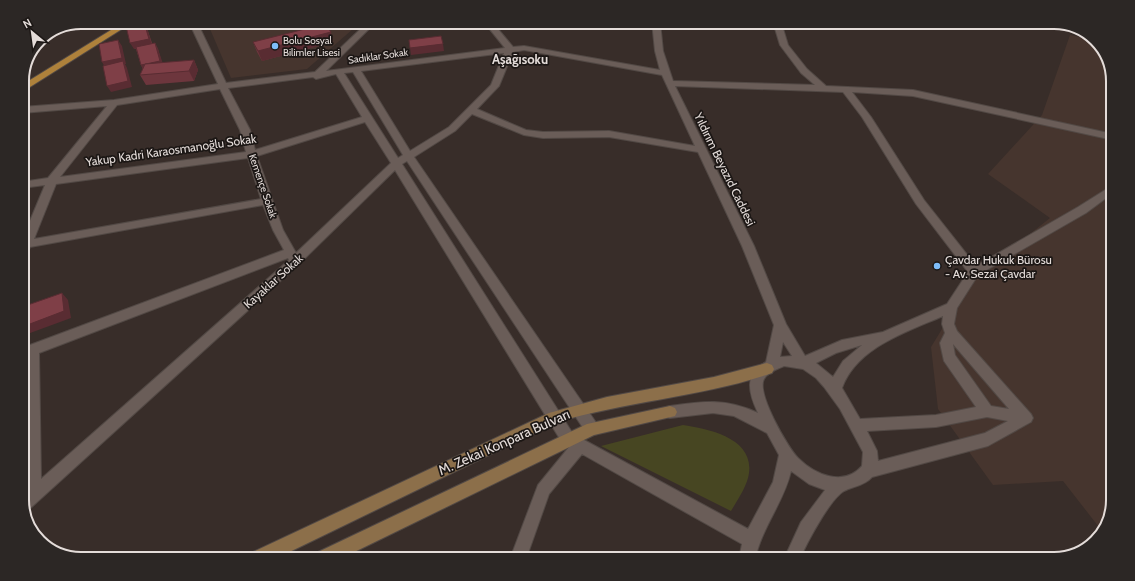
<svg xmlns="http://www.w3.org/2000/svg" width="1135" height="581" font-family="Cabin,sans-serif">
  <rect width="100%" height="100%" fill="#382d29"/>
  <!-- built -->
  <g fill="#46352e">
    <path d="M207,22H361L307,69L231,78Z"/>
    <path d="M1070,35L1094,40L1103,48L1113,78V500L1107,526L1102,531L1063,481L993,485L938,409L931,347L972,280L1050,218L988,174L1042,115Z"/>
  </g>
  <!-- green -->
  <path fill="#474622" d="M683,425C710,429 758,439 748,478C745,489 737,501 731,511L601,446Z"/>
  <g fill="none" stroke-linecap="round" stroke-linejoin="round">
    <defs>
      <path id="street" d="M189,22H197L226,83L315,72L368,22H376L326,71L505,48L484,22H492L513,47L524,46L660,70L655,51L652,22H660L663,51L673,81L815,85L801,73L780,45L773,22H781L788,45L807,69L826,86L913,90L1113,134V140L913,96L852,92L871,117L924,200L976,266L1078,207L1113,185V193L1086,213L978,275L957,308L954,324L957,331L1031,414L1033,418L1031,422L988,446L872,477C864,486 854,486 844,491C830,499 806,544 800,559H784L801,522L825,490L809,484L791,471C784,502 762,527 755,559H739L742,544L582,454L549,494L526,559H510L538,485L569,447L563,444L395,170L299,264L25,513L22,496L26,493V358L22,359V348L284,250L273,230L263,205L30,247L26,257L22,258V240L45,185L22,188V182L48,178L107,106L22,113V107L114,100L218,84ZM524,50L662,75L695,146L609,131L543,132L526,130L477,109L499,86L513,52ZM504,53L491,85L449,127L410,151L361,71ZM353,72L403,155L398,158L344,73ZM336,74L362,117L255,150L250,130L228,88L313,77L316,79ZM675,86L843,92L862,117L916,204L968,272L947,304L883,332L842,340L805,356L786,324L754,246ZM220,89L240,130L246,152L60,177L117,105ZM472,114L524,135L543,138L609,137L698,152L742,246L774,325L766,362C743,374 749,394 758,413C726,398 704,401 670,406L665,408L663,412L665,416L670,418L713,413L734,416L767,433L779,455L773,482L748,529L573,434L402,164L407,161L587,434L592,435L597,434L599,429L597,424L414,157L455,131ZM365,122L391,163L296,253L283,230L257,156ZM248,158L261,199L34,239L56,184ZM288,258L289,260L41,479L39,353ZM943,316L942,324L945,333L940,343L944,361L976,407L936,415L860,419L842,388C857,347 907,332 943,316ZM783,342L792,356L780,357ZM953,344L1009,409L991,406L955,355ZM862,345L843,361L833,377L816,363L836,353ZM784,366L803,369L816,378L824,387L840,409L863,452L862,466C844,487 815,475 798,458C788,448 756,393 764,379C768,372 778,369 784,366ZM987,417L1008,421L985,433L878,461L877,451L867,431L936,427Z"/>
      <g id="secondary">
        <path d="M767,363L772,365L774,369L772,373C702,397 627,401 557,422L275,559H249L251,553L549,413L607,397L714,377Z"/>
        <path d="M670,406L675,408L677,412L675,416L594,435L340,559H314L316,553L587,424Z"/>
      </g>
      <path id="primary" d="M124,22H133L22,92V85Z"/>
    </defs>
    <!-- street casing -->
    <use href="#street" stroke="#524945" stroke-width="2"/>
    <!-- secondary casing -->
    <use href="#secondary" stroke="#524945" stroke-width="2"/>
    <!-- primary casing -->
    <use href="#primary" stroke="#524945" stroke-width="2"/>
    <!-- street -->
    <use href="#street" fill="#6a5d58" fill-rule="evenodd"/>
    <!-- secondary -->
    <use href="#secondary" fill="#8c6f4a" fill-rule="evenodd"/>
    <!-- primary -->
    <use href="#primary" fill="#ae813b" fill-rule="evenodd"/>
  </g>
  <!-- wall -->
  <g fill="#6d363d">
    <path d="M399,22H425L422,28L400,26Z"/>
    <path d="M147,28L152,43H155L158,49L162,63L194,60L198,70L194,81L146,85L140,75L143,69L141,65L136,49H134Z"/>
    <path d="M253,42H333L262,61L257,52Z"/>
  </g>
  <!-- shaded-wall -->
  <g fill="#592c32">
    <path d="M144,22L147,28L152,45L134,49L130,43Z"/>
    <path d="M344,22H354L344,24Z"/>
    <path d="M421,22H425L422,28Z"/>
    <path d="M331,32L333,42L262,61L258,51Z"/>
    <path d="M118,40L122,46L126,64H125L127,68L132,87L111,92L107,86L106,69L102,62Z"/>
    <path d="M155,43L158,49L164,67L144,72L141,65Z"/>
    <path d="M443,44L444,51L411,55L410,48Z"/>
    <path d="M194,60L198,70L194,81L189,71Z"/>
    <path d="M62,293L68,300L71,318L22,336V327Z"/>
  </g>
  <!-- building -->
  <g fill="#7f3f47" stroke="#592c32">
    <path d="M144,22L149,39L130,43L126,26Z"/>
    <path d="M325,24L331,32L258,51L253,42Z"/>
    <path d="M441,36L443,44L410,48L409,40Z"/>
    <path d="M118,40L122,58L102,62L99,44Z"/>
    <path d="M155,43L160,61L141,65L136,47Z"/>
    <path d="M194,60L189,71L140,75L145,64Z"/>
    <path d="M123,61L128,81L107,86L103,66Z"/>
    <path d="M62,293L64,311L22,327V307Z"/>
  </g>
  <!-- markers -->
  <g fill="#7ebdf9" stroke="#1c1715" stroke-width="1.5">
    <circle cx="275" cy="46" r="4"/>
    <circle cx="937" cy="266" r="4"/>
  </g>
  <g text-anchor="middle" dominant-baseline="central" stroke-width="3.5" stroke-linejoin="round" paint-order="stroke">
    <!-- far-poi labels -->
    <g font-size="10" fill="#e4dcd9" stroke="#1c1715" text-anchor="start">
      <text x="283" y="40">Bolu Sosyal<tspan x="283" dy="12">Bilimler Lisesi</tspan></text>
    </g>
    <!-- far-street labels -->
    <g font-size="10" fill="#e4dcd9" stroke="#1c1715">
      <text transform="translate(378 56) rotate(-8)">Sadıklar Sokak</text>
      <text transform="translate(263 186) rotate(71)">Kemençe Sokak</text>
    </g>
    <!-- street labels -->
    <g font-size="12" fill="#e4dcd9" stroke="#1c1715">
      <text transform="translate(171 150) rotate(-8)">Yakup Kadri Karaosmanoğlu Sokak</text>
      <text transform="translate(725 169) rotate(64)">Yıldırım Beyazıd Caddesi</text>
      <text transform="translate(273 281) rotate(-42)">Kayaklar Sokak</text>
    </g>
    <!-- poi labels -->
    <g font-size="12" fill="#e4dcd9" stroke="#1c1715" text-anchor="start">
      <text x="945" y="259">Çavdar Hukuk Bürosu<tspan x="945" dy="14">- Av. Sezai Çavdar</tspan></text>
    </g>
    <!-- far-district labels -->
    <g font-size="13" font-weight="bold" fill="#e4dcd9" stroke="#1c1715">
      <text x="520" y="59">Aşağısoku</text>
    </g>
    <!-- near-street labels -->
    <g font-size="14" fill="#e4dcd9" stroke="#1c1715">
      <text transform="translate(504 442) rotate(-24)">M. Zekai Konpara Bulvarı</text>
    </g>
  </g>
  <!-- crop -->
  <path d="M0 0H1135V581H0ZM81 29H1054A52 52 0 0 1 1106 81V500A52 52 0 0 1 1054 552H81A52 52 0 0 1 29 500V81A52 52 0 0 1 81 29Z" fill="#2c2725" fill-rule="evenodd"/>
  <path fill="none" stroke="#e4dcd9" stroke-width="2" d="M81 29H1054A52 52 0 0 1 1106 81V500A52 52 0 0 1 1054 552H81A52 52 0 0 1 29 500V81A52 52 0 0 1 81 29Z"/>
  <!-- north arrow -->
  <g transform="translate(32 32) rotate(331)" stroke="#1c1715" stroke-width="3" paint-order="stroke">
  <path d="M0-3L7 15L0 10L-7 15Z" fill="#e4dcd9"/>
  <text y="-6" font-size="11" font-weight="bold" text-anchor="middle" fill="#e4dcd9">N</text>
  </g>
</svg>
